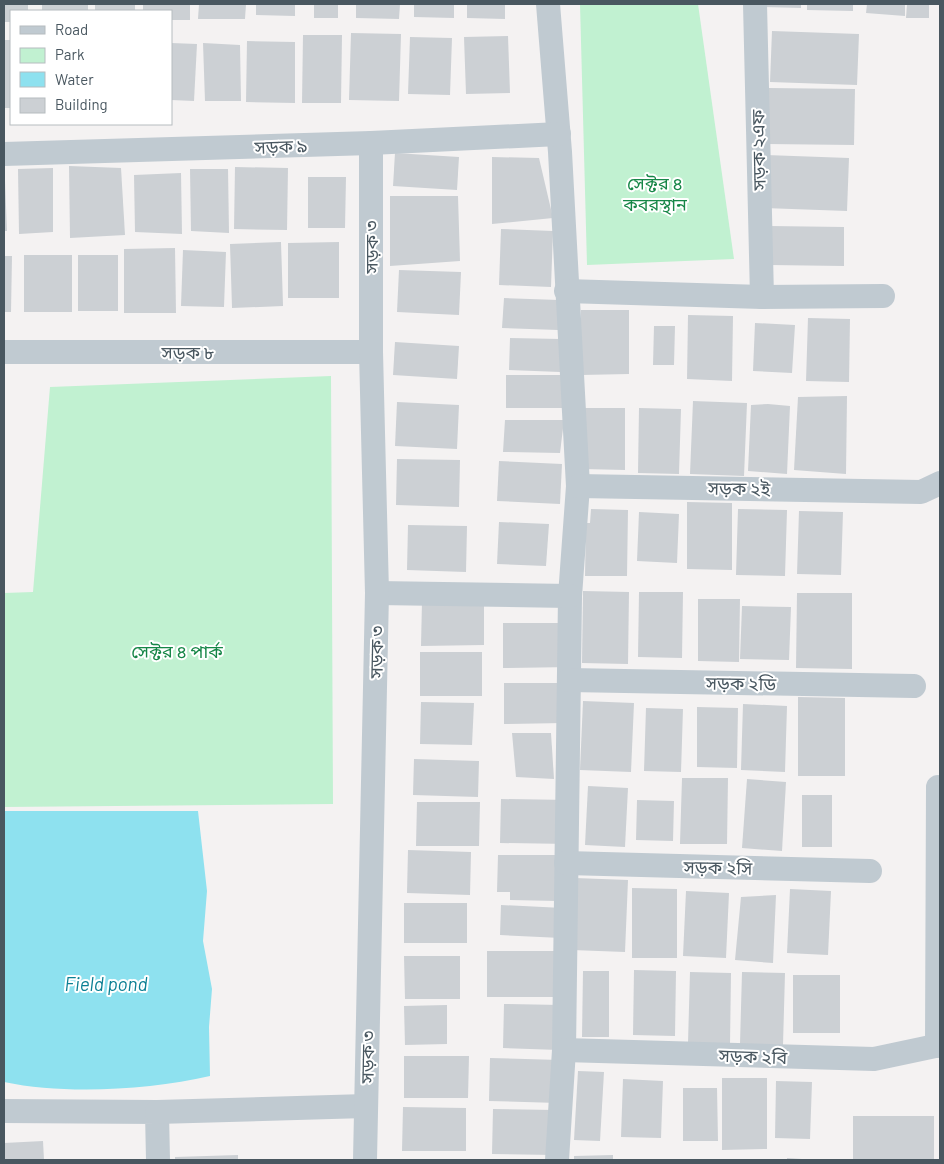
<svg xmlns="http://www.w3.org/2000/svg" width="944" height="1164" font-family="Barlow,'Noto Sans Bengali',sans-serif">
  <rect width="100%" height="100%" fill="#f4f2f2"/>
  <!-- green -->
  <g fill="#c1f1d1">
    <path d="M580,4H698L734,259L587,265Z"/>
    <path d="M331,376L333,804L4,807V593L33,592L50,387Z"/>
  </g>
  <!-- water -->
  <path fill="#8ee1ef" d="M4,811H198L207,891L203,941L212,989L209,1027L210,1076C148,1090 66,1095 4,1082Z"/>
  <!-- building -->
  <g fill="#ccd0d4">
    <path d="M4,4H28V11H11V22H4Z"/>
    <rect x="42" y="4" width="46" height="7"/>
    <rect x="95" y="4" width="40" height="7"/>
    <path d="M143,4H190V20H171V11H143Z"/>
    <path d="M199,4H246L245,19H198Z"/>
    <path d="M256,4H295V16L256,15Z"/>
    <rect x="314" y="4" width="24" height="14"/>
    <path d="M356,4H400L399,19L356,18Z"/>
    <path d="M414,4H454V18L414,17Z"/>
    <path d="M467,4H505V19L467,18Z"/>
    <path d="M763,4H801V8L763,7Z"/>
    <path d="M807,4H853V11L807,10Z"/>
    <path d="M867,4H905V16L866,13Z"/>
    <path d="M907,4H929V18H906Z"/>
    <path d="M772,31L859,34L857,85L770,82Z"/>
    <path d="M351,33L401,34L399,101L349,100Z"/>
    <path d="M303,35H342L341,103H302Z"/>
    <path d="M508,36L510,93L466,94L464,37Z"/>
    <path d="M410,37L452,38L450,95L408,94Z"/>
    <rect x="4" y="40" width="7" height="68"/>
    <path d="M247,41L295,42V103L246,102Z"/>
    <path d="M171,43L197,44L194,101L171,100Z"/>
    <path d="M203,43L240,45L241,101H205Z"/>
    <path d="M768,88L855,89L854,145L767,144Z"/>
    <path d="M395,153L459,157L457,190L393,186Z"/>
    <path d="M766,155L849,158L847,211L764,208Z"/>
    <path d="M492,157L539,158L553,218L492,224Z"/>
    <path d="M69,166L121,168L125,235L70,238Z"/>
    <path d="M235,167L288,168L287,230L234,229Z"/>
    <path d="M53,168V232L19,234L18,169Z"/>
    <path d="M190,169H228L229,233L191,231Z"/>
    <path d="M181,173L182,234L135,232L134,175Z"/>
    <path d="M308,177H346L345,228H308Z"/>
    <path d="M4,181H5L7,231H4Z"/>
    <path d="M390,196H458L460,261L390,266Z"/>
    <path d="M770,226L844,227V266L770,265Z"/>
    <path d="M501,229L553,231L551,287L499,285Z"/>
    <path d="M281,242L283,306L232,308L230,244Z"/>
    <path d="M339,242V298H288V243Z"/>
    <path d="M175,248L176,313H124V249Z"/>
    <path d="M183,250L226,252L224,307L181,306Z"/>
    <rect x="24" y="255" width="48" height="57"/>
    <rect x="78" y="255" width="40" height="56"/>
    <path d="M4,256H12L11,312H4Z"/>
    <path d="M399,270L461,272L459,315L397,312Z"/>
    <path d="M504,298L559,300L558,330L502,328Z"/>
    <path d="M581,310H629V374L581,375Z"/>
    <path d="M688,315L733,316L732,381L687,379Z"/>
    <path d="M808,318L850,319L849,382L806,381Z"/>
    <path d="M755,323L795,325L792,373L753,371Z"/>
    <path d="M654,326H675L674,365H653Z"/>
    <path d="M510,338L561,339L560,372L509,370Z"/>
    <path d="M395,342L459,346L457,379L393,375Z"/>
    <path d="M506,375H564L563,408H506Z"/>
    <path d="M847,396L846,474L794,470L798,397Z"/>
    <path d="M693,401L747,403L744,476L690,474Z"/>
    <path d="M397,402L459,405L457,449L395,446Z"/>
    <path d="M768,404L790,406L787,474L748,471L751,405Z"/>
    <path d="M584,408H625V470L583,469Z"/>
    <path d="M639,408L681,409L679,474L638,473Z"/>
    <path d="M505,420H564L560,453L503,452Z"/>
    <path d="M397,459L460,460L459,507L396,505Z"/>
    <path d="M499,461L562,464L560,504L497,501Z"/>
    <path d="M687,502L732,503V570L687,569Z"/>
    <path d="M591,509L628,510L627,576H585L586,523H590Z"/>
    <path d="M738,509L787,510L785,576L736,575Z"/>
    <path d="M799,511L843,512L841,575L797,574Z"/>
    <path d="M639,512L679,514L677,563L637,561Z"/>
    <path d="M499,522L549,524L546,566L497,564Z"/>
    <path d="M408,525L467,526L466,572L407,570Z"/>
    <path d="M583,591L629,592L628,664L582,663Z"/>
    <path d="M639,592H683L682,658L638,657Z"/>
    <path d="M797,593H852V669L796,668Z"/>
    <path d="M698,599H740L739,662L698,661Z"/>
    <path d="M422,601H484V645L421,646Z"/>
    <path d="M742,606L791,607L789,660L740,659Z"/>
    <path d="M503,623H572V667L503,668Z"/>
    <rect x="420" y="652" width="62" height="44"/>
    <path d="M504,683H564V723L504,724Z"/>
    <path d="M798,697L845,698V776H798Z"/>
    <path d="M583,701L634,703L631,772L580,770Z"/>
    <path d="M421,702L474,703L472,745L420,744Z"/>
    <path d="M743,704L787,706L785,772L741,770Z"/>
    <path d="M697,707L738,708L737,768L697,767Z"/>
    <path d="M646,708L683,709L681,772L644,771Z"/>
    <path d="M512,733H551L554,779L516,777Z"/>
    <path d="M414,759L479,761L478,797L413,795Z"/>
    <path d="M682,778H728L727,844H680Z"/>
    <path d="M747,779L786,782L782,851L742,848Z"/>
    <path d="M588,786L628,788L625,847L585,845Z"/>
    <rect x="802" y="795" width="30" height="52"/>
    <path d="M501,799L570,800L569,844L500,843Z"/>
    <path d="M637,800L674,801L673,841L636,840Z"/>
    <path d="M417,802H480L479,846H416Z"/>
    <path d="M408,850L471,852L470,895L407,893Z"/>
    <path d="M498,855H560L558,901L510,900V892H497Z"/>
    <path d="M575,878L628,880L625,952L572,950Z"/>
    <path d="M632,888L677,889V958H632Z"/>
    <path d="M790,889L831,891L828,955L787,953Z"/>
    <path d="M686,891L729,893L726,958L683,956Z"/>
    <path d="M776,895L773,963L735,960L741,897Z"/>
    <rect x="404" y="903" width="63" height="40"/>
    <path d="M501,905L563,908L561,938L500,935Z"/>
    <rect x="487" y="951" width="76" height="46"/>
    <path d="M404,956H460V999H405Z"/>
    <path d="M634,970L676,971L675,1036L633,1035Z"/>
    <path d="M583,971H609V1037H582Z"/>
    <path d="M690,972L731,973L730,1044L688,1043Z"/>
    <path d="M742,972L785,973L783,1045L740,1044Z"/>
    <rect x="793" y="975" width="47" height="58"/>
    <path d="M504,1004L561,1005L559,1050L503,1048Z"/>
    <path d="M447,1005V1044L405,1045L404,1006Z"/>
    <path d="M404,1056H469L468,1098H404Z"/>
    <path d="M490,1058L560,1060L558,1103L489,1101Z"/>
    <path d="M578,1071L604,1072L600,1141L574,1140Z"/>
    <path d="M722,1078H767V1149L722,1150Z"/>
    <path d="M623,1079L663,1081L661,1138L621,1137Z"/>
    <path d="M776,1081L812,1082L810,1139L775,1138Z"/>
    <path d="M683,1088H717L718,1141H683Z"/>
    <path d="M403,1107L466,1108V1151H402Z"/>
    <path d="M493,1109L555,1110L554,1155L492,1154Z"/>
    <rect x="853" y="1116" width="81" height="44"/>
    <path d="M43,1141L44,1160H4V1143Z"/>
    <path d="M238,1155V1160H175V1157Z"/>
    <path d="M613,1155V1160H574V1156Z"/>
    <path d="M787,1158L802,1159V1160H787Z"/>
  </g>
  <g fill="none" stroke-linecap="round" stroke-linejoin="round">
    <!-- minor -->
    <g stroke="#c0cad1" stroke-width="24">
      <path d="M548,4L560,152L578,486L570,596L564,1050L557,1160"/>
      <path d="M755,4L762,297"/>
      <path d="M4,154L371,143L559,134"/>
      <path d="M566,291L762,297L883,296"/>
      <path d="M4,352H371"/>
      <path d="M578,486L921,492L940,483"/>
      <path d="M377,593L570,596"/>
      <path d="M569,680L914,686"/>
      <path d="M566,863L870,871"/>
      <path d="M937,1046L938,787"/>
      <path d="M564,1050L874,1059L940,1045"/>
      <path d="M4,1111L157,1112L158,1160"/>
      <path d="M157,1112L366,1106"/>
      <path d="M365,1160L377,593L371,352V143"/>
    </g>
  </g>
  <g text-anchor="middle" dominant-baseline="central" stroke-width="4" stroke-linejoin="round" paint-order="stroke">
    <!-- street labels -->
    <g font-size="18" fill="#495760" stroke="#fff">
      <text transform="translate(281 146) rotate(-2)">সড়ক ৯</text>
      <text transform="translate(758 150) rotate(-91)">সড়ক ২এফ</text>
      <text transform="translate(371 247) rotate(-90)">সড়ক ৩</text>
      <text x="188" y="352">সড়ক ৮</text>
      <text transform="translate(739 488) rotate(1)">সড়ক ২ই</text>
      <text transform="translate(376 652) rotate(-89)">সড়ক ৩</text>
      <text transform="translate(741 683) rotate(1)">সড়ক ২ডি</text>
      <text transform="translate(718 867) rotate(1)">সড়ক ২সি</text>
      <text transform="translate(753 1056) rotate(2)">সড়ক ২বি</text>
      <text transform="translate(367 1057) rotate(-89)">সড়ক ৩</text>
    </g>
    <!-- park labels -->
    <g font-size="18" fill="#168647" stroke="#fff">
      <text x="655" y="183">সেক্টর ৪<tspan x="655" dy="21">কবরস্থান</tspan></text>
      <text x="177" y="651">সেক্টর ৪ পার্ক</text>
    </g>
    <!-- water labels -->
    <g font-size="19" font-style="italic" fill="#0b7f93" stroke="#fff">
      <text x="106" y="983">Field pond</text>
    </g>
  </g>
  <!-- border -->
  <rect width="944" height="1164" fill="none" stroke="#495760" stroke-width="10"/>
  <!-- legend -->
  <rect x="10" y="10" width="162" height="115" fill="#ffffff" stroke="#b6bcbf"/>
  <rect x="20" y="26" width="25" height="8" fill="#c0cad1" stroke="#b6bcbf"/>
  <text x="55" y="35" font-size="15" fill="#495760">Road</text>
  <rect x="20" y="48" width="25" height="15" fill="#c1f1d1" stroke="#b6bcbf"/>
  <text x="55" y="60" font-size="15" fill="#495760">Park</text>
  <rect x="20" y="72" width="25" height="15" fill="#8ee1ef" stroke="#b6bcbf"/>
  <text x="55" y="85" font-size="15" fill="#495760">Water</text>
  <rect x="20" y="98" width="25" height="15" fill="#ccd0d4" stroke="#b6bcbf"/>
  <text x="55" y="110" font-size="15" fill="#495760">Building</text>
</svg>
